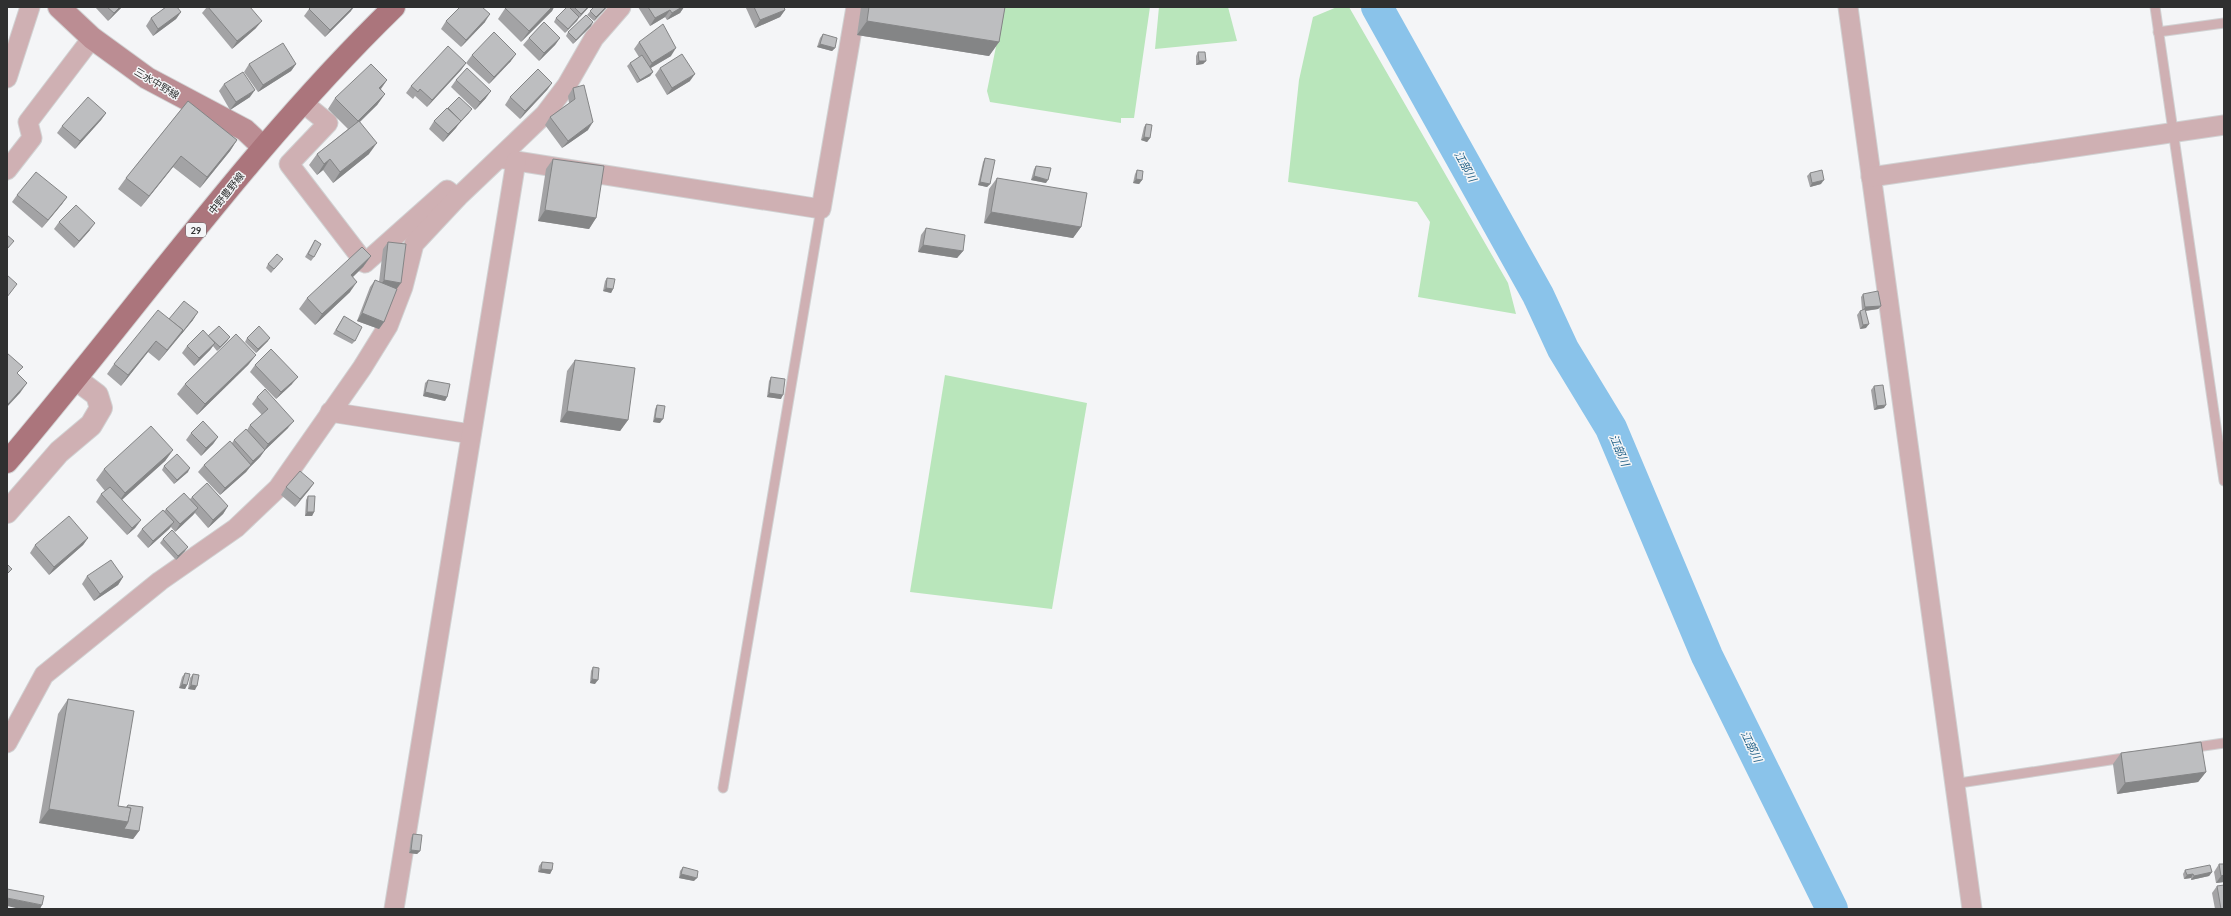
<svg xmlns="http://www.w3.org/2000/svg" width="2231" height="916" font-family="Lato,'Noto Sans JP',sans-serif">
  <rect width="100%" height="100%" fill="#f4f5f7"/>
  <!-- green -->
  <g fill="#b9e6bb">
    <path d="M1004,7H1150L1134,118H1121V123L990,102L987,91Z"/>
    <path d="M1159,7H1228L1237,41L1155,49Z"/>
    <path d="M1337,7H1349L1508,283L1516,314L1418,297L1430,222L1417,202L1288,182L1299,80L1313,17Z"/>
    <path d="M945,375L1087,403L1052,609L910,592Z"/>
  </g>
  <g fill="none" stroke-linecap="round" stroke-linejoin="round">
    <!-- river -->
    <path stroke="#8ac3ea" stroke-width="32" d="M1377,7L1538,295L1563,349L1611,428L1707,656L1832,909"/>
    <defs>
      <g id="service">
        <path d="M2155,7L2224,481"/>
        <path d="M2158,32L2224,23"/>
        <path d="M2190,748L2224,743"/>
        <path d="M1953,784L2130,757"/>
        <path d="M723,788L821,209"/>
      </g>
      <g id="minor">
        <path d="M1848,7L1972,909"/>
        <path d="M7,78L30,7"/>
        <path d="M302,102L328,123L289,164L365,263L447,190L457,198"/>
        <path d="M504,159L821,209L856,7"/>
        <path d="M7,170L32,138L28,122L92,38"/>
        <path d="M1871,177L2224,125"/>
        <path d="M330,412L471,434"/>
        <path d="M7,743L44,675L160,581L236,528L278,488L362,368L388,326L403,287L414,244L457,198L545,114L567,85L594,38L621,7"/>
        <path d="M394,909L516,161"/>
      </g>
      <path id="tertiary" d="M7,512L59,452L91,425L101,408L97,395L77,380"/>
      <path id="secondary" d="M59,7L92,38L147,78L245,130L263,147"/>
      <path id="primary" d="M7,462C136,310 251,146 394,7"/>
    </defs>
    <!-- service casing -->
    <use href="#service" stroke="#d1d2d3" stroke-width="11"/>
    <!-- minor casing -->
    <use href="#minor" stroke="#d1d2d3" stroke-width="21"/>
    <!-- tertiary casing -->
    <use href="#tertiary" stroke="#d1d2d3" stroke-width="24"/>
    <!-- secondary casing -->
    <use href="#secondary" stroke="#d1d2d3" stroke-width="24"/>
    <!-- primary casing -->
    <use href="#primary" stroke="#d1d2d3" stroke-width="24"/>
    <!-- service -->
    <use href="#service" stroke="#cfb0b3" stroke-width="9"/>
    <!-- minor -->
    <use href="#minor" stroke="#cfb0b3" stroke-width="19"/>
    <!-- tertiary -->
    <use href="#tertiary" stroke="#cfb0b3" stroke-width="22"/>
    <!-- secondary -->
    <use href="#secondary" stroke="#bb8d93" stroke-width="22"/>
    <!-- primary -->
    <use href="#primary" stroke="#ab757c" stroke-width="22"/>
  </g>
  <!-- wall -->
  <g fill="#a3a3a5">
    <path d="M95,7H122L108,21Z"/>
    <path d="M207,7H250L256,28L232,49L202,13Z"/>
    <path d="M506,7H554L552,11L521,42L498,19Z"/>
    <path d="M567,7H589L565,33L554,22L556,18Z"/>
    <path d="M594,7H607L594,21L587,15Z"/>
    <path d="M638,7H684L680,13L667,20L665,17L650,26Z"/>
    <path d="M748,7H784L785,10L780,17L755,28L746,8Z"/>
    <path d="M861,7H1005L999,42L989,56L857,35Z"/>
    <path d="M309,9L351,11L325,37L304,16Z"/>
    <path d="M181,12L176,19L153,36L146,26L151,18Z"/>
    <path d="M446,21L485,22L461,47L441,29Z"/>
    <path d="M591,26L573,44L566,36L568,32Z"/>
    <path d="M823,34L835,48L832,51L817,47L820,38Z"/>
    <path d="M529,38H560L555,45L539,61L523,45Z"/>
    <path d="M639,42L671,56L651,68L653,72L650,76L637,83L627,66L630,63L639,57L634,49Z"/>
    <path d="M1198,52L1206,61L1203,64L1196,65V56Z"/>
    <path d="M472,55L511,61L489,84L466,63Z"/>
    <path d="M466,63L461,70L427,107L415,96L413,99L406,93L411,86Z"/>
    <path d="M249,64H296L291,71L258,92L244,72Z"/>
    <path d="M660,68L690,81L667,95L655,75Z"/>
    <path d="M387,80L381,89L385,94L377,105L360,122L369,154L333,183L323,170L317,175L309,165L317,154L348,129L328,109L335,98Z"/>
    <path d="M456,80L486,98L475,110L451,87Z"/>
    <path d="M552,83L547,90L520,119L505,105L510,97Z"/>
    <path d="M224,84L250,97L230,110L219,91Z"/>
    <path d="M573,88L588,130L562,148L545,125L550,117L569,103L568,96Z"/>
    <path d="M188,101L237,140L230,151L200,188L173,167L141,207L118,189L126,178Z"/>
    <path d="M106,113L101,120L75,149L57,133L62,126Z"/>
    <path d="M469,113L443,142L429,129L434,121Z"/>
    <path d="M1146,124L1150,138L1147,142L1141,140L1144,127Z"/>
    <path d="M985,158L990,184L987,187L978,185L983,162Z"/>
    <path d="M553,159L596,218L589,229L538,221L546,169Z"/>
    <path d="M1036,166L1046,183L1031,180L1034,169Z"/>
    <path d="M1137,170L1142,180L1139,184L1133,183L1135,174Z"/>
    <path d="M1810,173L1821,184L1810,187L1807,176Z"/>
    <path d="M997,178L1081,227L1073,238L984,223L989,189Z"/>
    <path d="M17,195L67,197L62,204L42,228L12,202Z"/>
    <path d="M59,222L90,230L74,248L54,229Z"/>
    <path d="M926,228L963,251L957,258L918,252L921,235Z"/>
    <path d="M315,240L314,257L311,261L305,257Z"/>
    <path d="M388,242L397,289L384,322L379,329L357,321L370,287L375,280L379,282L383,249Z"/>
    <path d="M371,256L363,267L353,277L350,292L315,325L299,309L307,298Z"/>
    <path d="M283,259L271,273L266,268L268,264Z"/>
    <path d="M607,278L613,289L611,293L603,291L605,281Z"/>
    <path d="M1863,294L1881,306L1878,309L1866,311V328L1860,329L1857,315L1860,311L1862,310L1861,297Z"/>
    <path d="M344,316L355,341L352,344L333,334Z"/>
    <path d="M169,319L193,320L159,361L148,352L121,386L107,374L114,364Z"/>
    <path d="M230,337L227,341L217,351L213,346L210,350L194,366L182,353L187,346Z"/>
    <path d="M247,338L268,341L256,353L245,342Z"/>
    <path d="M256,355L248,365L197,415L177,394L185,384Z"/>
    <path d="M575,360L628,420L620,431L560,422L567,371Z"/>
    <path d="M255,365L292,384L276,399L250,372Z"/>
    <path d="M771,377L781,399L767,397L769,381Z"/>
    <path d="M428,380L447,397L445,401L423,396L425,383Z"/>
    <path d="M1874,386L1884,408L1874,410L1871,390Z"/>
    <path d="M257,397L288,428L265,450L260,457L250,467L246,472L220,495L198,472L204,465L232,443L234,440L247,430L250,425L262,415L252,404Z"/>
    <path d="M657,405L660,423L653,422L655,409Z"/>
    <path d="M191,433L218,437L213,444L201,456L186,440Z"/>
    <path d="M173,450L165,461L122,500L141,520L135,528L127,535L96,502L101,494L105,491L96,480L104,469Z"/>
    <path d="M164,466L188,472L174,484L162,470Z"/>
    <path d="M314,483L309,490L295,507L281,495L286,487Z"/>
    <path d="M308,496L314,512L312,516H305L306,500Z"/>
    <path d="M192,497L228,506L223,514L208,528L195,513L193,515L175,532L171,527L169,529L148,548L137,536L142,529L164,511L166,509L190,499Z"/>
    <path d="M88,538L83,545L49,575L30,553L35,545Z"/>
    <path d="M163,539L185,551L176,560L160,543Z"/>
    <path d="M87,576L123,577L118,585L94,601L82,584Z"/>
    <path d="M593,667L595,684L590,683L591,671Z"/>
    <path d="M185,673L187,685L185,689L179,688L182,677Z"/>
    <path d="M193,674L195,690L188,689L190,678Z"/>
    <path d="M68,699L118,806L126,807L128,805L139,831L133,839L39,823L58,714Z"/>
    <path d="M2121,753L2206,772L2198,782L2117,794L2113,764Z"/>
    <path d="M413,834L420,851L417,854L409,853L411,838Z"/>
    <path d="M542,862L552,870L550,874L538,872L539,866Z"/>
    <path d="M2219,864H2224V882L2216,883L2214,872Z"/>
    <path d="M683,867L694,881L679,878L680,871Z"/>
    <path d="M2185,870L2212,872L2209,876L2191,880V878L2184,879L2183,874Z"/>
    <path d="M2217,886L2224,909H2215L2212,893Z"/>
  </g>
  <!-- shaded-wall -->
  <g fill="#848586">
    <path d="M120,7H122L108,21L114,13Z"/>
    <path d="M353,7H354L351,11L325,37L330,30Z"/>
    <path d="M552,7H554L552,11L521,42L529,31Z"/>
    <path d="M588,7H589L579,18L581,14Z"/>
    <path d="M606,7H607L594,21L596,17Z"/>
    <path d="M682,7H684L680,13L667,20L672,13Z"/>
    <path d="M670,10L665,17L650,26L655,18Z"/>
    <path d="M785,10L780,17L755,28L760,20Z"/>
    <path d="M181,12L176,19L153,36L158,29Z"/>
    <path d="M490,14L485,22L461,47L466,40Z"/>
    <path d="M579,17L577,21L565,33L568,29Z"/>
    <path d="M262,21L256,28L232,49L237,41Z"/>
    <path d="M867,21L999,42L989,56L857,35Z"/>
    <path d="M593,22L591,26L573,44L576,40Z"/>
    <path d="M560,38L555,45L539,61L544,53Z"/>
    <path d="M820,44L835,48L832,51L817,47Z"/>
    <path d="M676,48L671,56L647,70L652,63Z"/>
    <path d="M516,54L511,61L489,84L494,77Z"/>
    <path d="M1199,61H1206L1203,64L1196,65Z"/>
    <path d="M466,63L461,70L427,107L432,100Z"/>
    <path d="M296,64L291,71L258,92L263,85Z"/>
    <path d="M653,72L650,76L637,83L640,80Z"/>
    <path d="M695,74L690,81L667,95L672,88Z"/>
    <path d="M387,80L379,91V88Z"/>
    <path d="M552,83L547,90L520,119L525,111Z"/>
    <path d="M255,90L250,97L230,110L236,102Z"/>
    <path d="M491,91L486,98L475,110L480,102Z"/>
    <path d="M385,94L377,105L350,131L358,121Z"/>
    <path d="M472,109L469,113L459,123L456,128L443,142L448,134Z"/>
    <path d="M106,113L101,120L75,149L80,141Z"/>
    <path d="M593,122L588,130L562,148L568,141Z"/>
    <path d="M1144,137L1150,138L1147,142L1141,140Z"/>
    <path d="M237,140L230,151L200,188L207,177Z"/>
    <path d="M377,143L369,154L333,183L340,172Z"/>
    <path d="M181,156L173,167L141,207L149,196Z"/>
    <path d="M330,159L323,170L317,175L324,164Z"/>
    <path d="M1034,176L1048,180L1046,183L1031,180Z"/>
    <path d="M1136,179L1142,180L1139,184L1133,183Z"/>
    <path d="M1824,180L1821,184L1810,187L1812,183Z"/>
    <path d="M980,182L990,184L987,187L978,185Z"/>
    <path d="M67,197L62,204L42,228L48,220Z"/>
    <path d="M545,210L596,218L589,229L538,221Z"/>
    <path d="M991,212L1081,227L1073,238L984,223Z"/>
    <path d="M95,223L90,230L74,248L79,241Z"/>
    <path d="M923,245L963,251L957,258L918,252Z"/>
    <path d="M371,256L363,267L343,286L351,275Z"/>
    <path d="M384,280L401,283L396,290L378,288Z"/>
    <path d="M357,282L350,292L315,325L322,314Z"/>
    <path d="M606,288L613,289L611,293L603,291Z"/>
    <path d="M1881,306L1878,309L1863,311L1865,307Z"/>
    <path d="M198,312L193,320L159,361L167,350Z"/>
    <path d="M362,313L384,322L379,329L357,321Z"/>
    <path d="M1869,324L1866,328L1860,329L1863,325Z"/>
    <path d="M230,337L227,341L217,351L220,347Z"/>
    <path d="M270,338L268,341L256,353L258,349Z"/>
    <path d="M156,341L148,352L121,386L128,375Z"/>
    <path d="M215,343L210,350L194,366L199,358Z"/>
    <path d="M256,355L248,365L197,415L205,404Z"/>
    <path d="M298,377L292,384L276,399L281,392Z"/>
    <path d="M27,383L20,393L7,407L8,404Z"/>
    <path d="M425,392L447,397L445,401L423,396Z"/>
    <path d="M769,393L783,395L781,399L767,397Z"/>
    <path d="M1886,405L1884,408L1874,410L1877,406Z"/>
    <path d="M567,411L628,420L620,431L560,422Z"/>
    <path d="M655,418L663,419L660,423L653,422Z"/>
    <path d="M294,421L288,428L263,452L268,444Z"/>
    <path d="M218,437L213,444L201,456L206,448Z"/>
    <path d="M173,450L165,461L117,504L125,493Z"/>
    <path d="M265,450L260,457L250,467L246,472L220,495L225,488L249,466L253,461Z"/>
    <path d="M190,468L188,472L174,484L177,480Z"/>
    <path d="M314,483L309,490L295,507L300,499Z"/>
    <path d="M228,506L223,514L208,528L213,520Z"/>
    <path d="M198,508L193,515L175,532L180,524Z"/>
    <path d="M307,512H314L312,516H305Z"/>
    <path d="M141,520L135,528L127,535L132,528Z"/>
    <path d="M174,522L169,529L148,548L153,541Z"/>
    <path d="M88,538L83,545L49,575L54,567Z"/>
    <path d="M188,547L185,551L176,560L178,556Z"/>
    <path d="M123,577L118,585L94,601L100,594Z"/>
    <path d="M592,679L598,680L595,684L590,683Z"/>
    <path d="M182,684L187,685L185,689L179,688Z"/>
    <path d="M191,685L197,686L195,690L188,689Z"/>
    <path d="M2206,772L2198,782L2117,794L2125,783Z"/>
    <path d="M49,809L128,822L139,831L133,839L39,823Z"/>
    <path d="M411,850L420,851L417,854L409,853Z"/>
    <path d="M541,869L552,870L550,874L538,872Z"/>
    <path d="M2212,872L2209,876L2191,880L2194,876Z"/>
    <path d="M681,874L697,878L694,881L679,878Z"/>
    <path d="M2193,874L2191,878L2184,879L2187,875Z"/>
    <path d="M2224,875V882L2216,883L2221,876Z"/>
    <path d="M7,898L42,905L40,909H20L7,906Z"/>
  </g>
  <!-- building -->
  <g fill="#bdbec0" stroke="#848586">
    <path d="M107,7H120L114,13Z"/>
    <path d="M166,7H177L181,12L158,29L151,18Z"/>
    <path d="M208,7H250L262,21L237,41Z"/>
    <path d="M311,7H353L330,30L309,9Z"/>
    <path d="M460,7H482L490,14L466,40L446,21Z"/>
    <path d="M506,7H552L529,31L505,8Z"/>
    <path d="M567,7H569L579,17L568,29L556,18Z"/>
    <path d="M574,7H588L581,14Z"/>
    <path d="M594,7H606L596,17L590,11Z"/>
    <path d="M648,7H682L672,13L670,10L655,18Z"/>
    <path d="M754,7H784L785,10L760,20Z"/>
    <path d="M869,7H1005L999,42L867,21Z"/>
    <path d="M586,15L593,22L576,40L568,32Z"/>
    <path d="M544,22L560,38L544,53L529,38Z"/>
    <path d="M663,24L676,48L652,63L639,42Z"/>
    <path d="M494,32L516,54L494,77L472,55Z"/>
    <path d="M823,34L837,38L835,48L820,44Z"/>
    <path d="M283,43L296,64L263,85L249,64Z"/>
    <path d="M448,46L466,63L432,100L420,89L418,92L411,86Z"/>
    <path d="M1198,52H1205L1206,61H1199Z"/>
    <path d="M682,54L695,74L672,88L660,68Z"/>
    <path d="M642,55L653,72L640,80L630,63Z"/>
    <path d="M371,64L387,80L379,88L385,94L358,121L335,98Z"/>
    <path d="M467,68L491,91L480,102L456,80Z"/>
    <path d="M538,69L552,83L525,111L510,97Z"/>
    <path d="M243,72L255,90L236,102L224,84Z"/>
    <path d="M584,85L593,122L568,141L550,117L575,99L573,88Z"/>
    <path d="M88,97L106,113L80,141L62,126Z"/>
    <path d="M459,97L472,109L461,121L448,108Z"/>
    <path d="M188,101L237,140L207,177L181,156L149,196L126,178Z"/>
    <path d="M447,108L461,121L448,134L434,121Z"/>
    <path d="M359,121L377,143L340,172L330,159L324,164L317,154Z"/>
    <path d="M1146,124L1152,125L1150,138L1144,137Z"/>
    <path d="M985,158L995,160L990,184L980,182Z"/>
    <path d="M553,159L604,166L596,218L545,210Z"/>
    <path d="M1036,166L1051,168L1048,180L1034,176Z"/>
    <path d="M1137,170L1143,171L1142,180L1136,179Z"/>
    <path d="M1822,170L1824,180L1812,183L1810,173Z"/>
    <path d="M36,172L67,197L48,220L17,195Z"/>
    <path d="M997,178L1087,193L1081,227L991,212Z"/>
    <path d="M76,205L95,223L79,241L59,222Z"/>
    <path d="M926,228L965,235L963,251L923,245Z"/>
    <path d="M7,235L14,241L7,249Z"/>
    <path d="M315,240L321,244L314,257L308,254Z"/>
    <path d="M388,242L406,244L401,283L384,280Z"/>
    <path d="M362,247L371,256L351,275L357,282L322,314L307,298Z"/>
    <path d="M277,254L283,259L274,269L268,264Z"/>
    <path d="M7,275L17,284L7,297Z"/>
    <path d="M607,278L615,279L613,289L606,288Z"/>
    <path d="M375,280L397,289L384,322L362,313Z"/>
    <path d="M1878,291L1881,306L1865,307L1863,294Z"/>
    <path d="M184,301L198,312L181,334L183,330L169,319Z"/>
    <path d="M1865,309L1869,324L1863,325L1860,311Z"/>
    <path d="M158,310L183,330L167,350L156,341L128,375L114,364Z"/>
    <path d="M344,316L362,327L355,341L336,330Z"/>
    <path d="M219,326L230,337L220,347L208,336Z"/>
    <path d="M259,326L270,338L258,349L247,338Z"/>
    <path d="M203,330L215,343L199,358L187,346Z"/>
    <path d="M236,334L256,355L205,404L185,384Z"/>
    <path d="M271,349L298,377L281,392L255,365Z"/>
    <path d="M7,353L23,367L17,373L27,383L8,404H7Z"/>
    <path d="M575,360L635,368L628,420L567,411Z"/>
    <path d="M771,377L785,379L783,395L769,393Z"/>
    <path d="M428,380L450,384L447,397L425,392Z"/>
    <path d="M1883,385L1886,405L1877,406L1874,386Z"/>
    <path d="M265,389L294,421L268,444L250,425L268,409L257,397Z"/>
    <path d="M657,405L665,406L663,419L655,418Z"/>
    <path d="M203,421L218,437L206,448L191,433Z"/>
    <path d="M151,426L173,450L125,493L104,469Z"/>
    <path d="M246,429L265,450L253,461L234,440Z"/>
    <path d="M230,441L251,465L225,488L204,465Z"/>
    <path d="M177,454L190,468L177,480L164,466Z"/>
    <path d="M300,471L314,483L300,499L286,487Z"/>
    <path d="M207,483L228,506L213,520L192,497Z"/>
    <path d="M110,487L141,520L132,528L101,494Z"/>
    <path d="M184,493L198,508L180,524L166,509Z"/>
    <path d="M308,496H315L314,512H307Z"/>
    <path d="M163,510L174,522L153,541L142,529Z"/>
    <path d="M69,516L88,538L54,567L35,545Z"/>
    <path d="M172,530L188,547L178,556L163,539Z"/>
    <path d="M111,560L123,577L100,594L87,576Z"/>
    <path d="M7,564L12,569L7,574Z"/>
    <path d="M593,667L599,668L598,680L592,679Z"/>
    <path d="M185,673L190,674L187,685L182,684Z"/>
    <path d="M193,674L199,675L197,686L191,685Z"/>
    <path d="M68,699L134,711L118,806L131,808L128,822L49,809Z"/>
    <path d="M2201,742L2206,772L2125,783L2121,753Z"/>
    <path d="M128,805L143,807L139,831L124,829L128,822L131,808L127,807Z"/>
    <path d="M413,834L422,835L420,851L411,850Z"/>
    <path d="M542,862L553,863L552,870L541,869Z"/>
    <path d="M2219,864H2224V875L2221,876Z"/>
    <path d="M2210,865L2212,872L2194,876L2193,874L2187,875L2185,870Z"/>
    <path d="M683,867L698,871L697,878L681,874Z"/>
    <path d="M2224,885V909H2221L2217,886Z"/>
    <path d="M7,889L44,896L42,905L7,898Z"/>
  </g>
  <g text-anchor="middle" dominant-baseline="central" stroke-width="3" stroke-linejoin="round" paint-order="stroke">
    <!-- shield labels -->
    <rect fill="#f4f5f7" stroke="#6a6b6c" stroke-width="1" x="186" y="223" width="20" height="14" rx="3"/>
    <g font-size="9" font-weight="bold" fill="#2f3030">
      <text x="196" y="230">29</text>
    </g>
    <!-- street labels -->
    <g font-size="10" fill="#2f3030" stroke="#f4f5f7">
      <text transform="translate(157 83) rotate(31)">三水中野線</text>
      <text transform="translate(226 193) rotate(-51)">中野豊野線</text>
    </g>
    <!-- water labels -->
    <g font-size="11" font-style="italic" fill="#1c5d84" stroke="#f4f5f7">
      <text transform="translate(1466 166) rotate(61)">江部川</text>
      <text transform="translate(1620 450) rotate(67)">江部川</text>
      <text transform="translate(1752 746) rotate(64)">江部川</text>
    </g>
  </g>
  <!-- border -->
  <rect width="2231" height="916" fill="none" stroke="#2f3030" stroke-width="16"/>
</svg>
